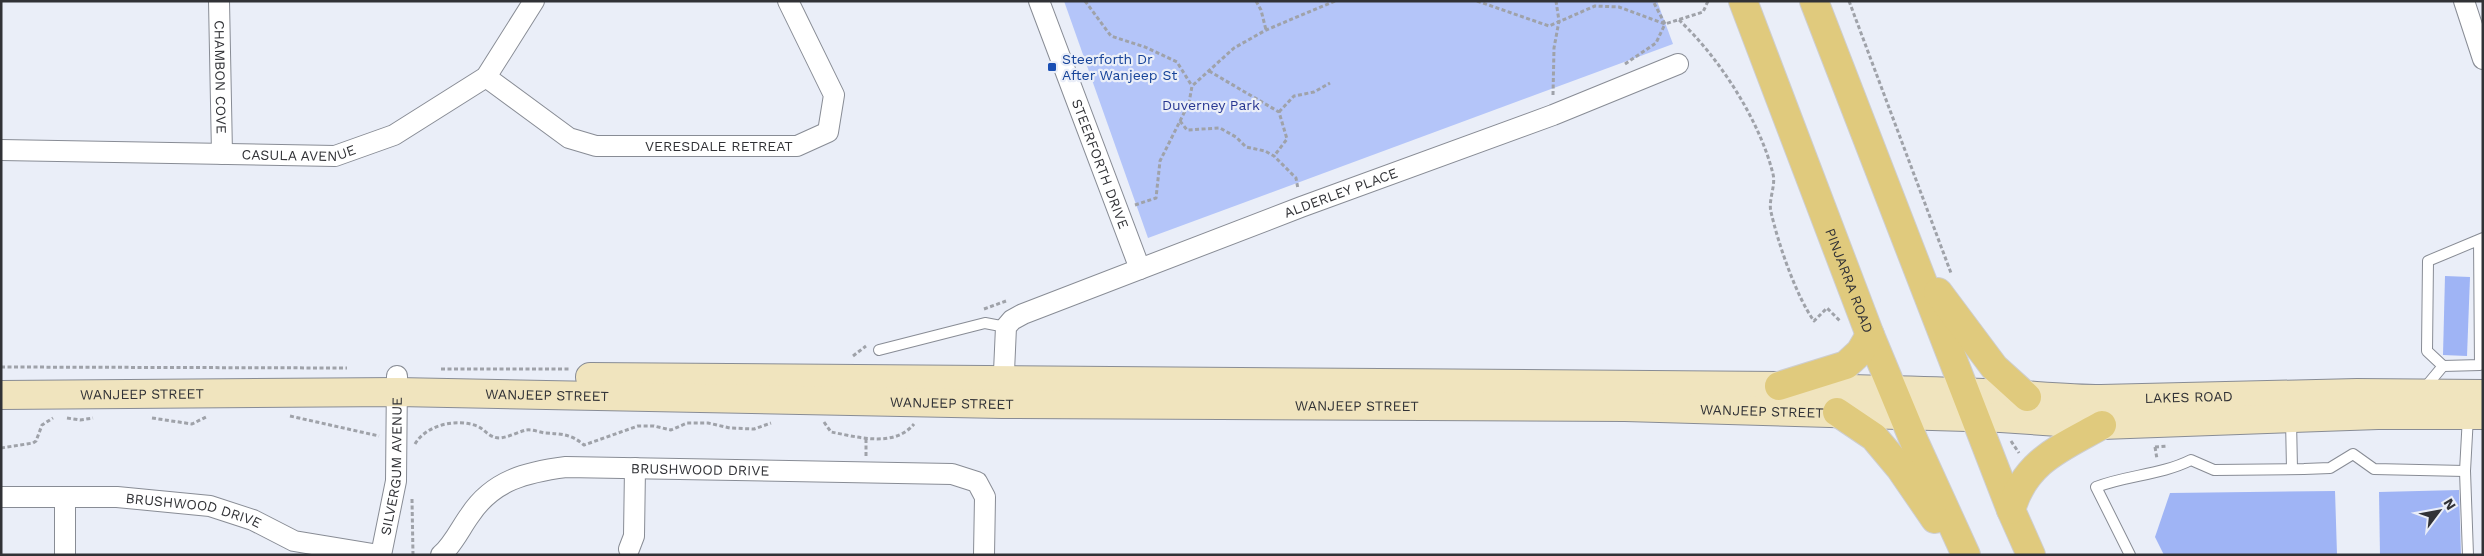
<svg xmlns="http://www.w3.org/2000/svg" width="2484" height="556" font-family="'Work Sans',sans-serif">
  <rect width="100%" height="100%" fill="#eaeef8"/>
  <!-- green -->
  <path fill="#b4c5f9" d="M1064,1H1657L1673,44L1148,238Z"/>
  <!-- building -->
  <g fill="#9fb4f5">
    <path d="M2445,276L2470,277L2467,356L2443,355Z"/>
    <path d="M2459,490L2461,555H2380L2379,492Z"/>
    <path d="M2335,491L2337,555H2164L2155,537L2170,493Z"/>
  </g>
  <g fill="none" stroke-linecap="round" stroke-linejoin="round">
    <defs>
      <g id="service">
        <path d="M2479,240L2480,365L2443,366L2427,351L2428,261L2483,238"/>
        <path d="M879,350L985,323L1006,327"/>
        <path d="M2423,390L2443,366"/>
        <path d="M2468,416L2465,471L2468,555"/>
        <path d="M2291,420L2292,469"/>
        <path d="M2130,555L2096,487C2127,475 2161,475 2191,460L2214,470L2304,469L2330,468L2353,454L2374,469L2465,471"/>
      </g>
      <g id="minor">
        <path id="s1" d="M219,1L222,154"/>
        <path id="s2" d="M1039,1L1140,269"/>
        <path d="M2464,1L2483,59"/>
        <path id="s3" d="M486,77L569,138L596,146H797L828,132L834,95L788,1"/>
        <path id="s4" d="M1,150L335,156L394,135L486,77L534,1"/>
        <path id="s5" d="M1003,394L1006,327L1012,320L1023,314L1301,207L1553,115L1678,64"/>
        <path id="s6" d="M1,497H117L210,506L253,520L294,541L379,555"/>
        <path d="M65,497V555"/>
        <path d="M629,549L634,536L635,468"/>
        <path id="s7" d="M381,555L396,481L397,376"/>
        <path id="s8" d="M441,555C453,545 461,527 470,515C493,480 527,472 566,467L952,474L977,482L985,497L984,555"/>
      </g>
      <g id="secondary">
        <path id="s9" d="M590,377L1779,386C1847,390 1915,390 1984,393C2023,394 2062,399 2101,399L2357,393L2483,394"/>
        <path id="s10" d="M1,395L398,392L1002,404L1625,407L2001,418L2102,425L2378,415H2483"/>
      </g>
      <g id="primary">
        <path id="s11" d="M1743,1L1870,335L1914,441L1966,555"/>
        <path d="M1814,1L2011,510L2031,555"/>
        <path d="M1938,292L1994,367L2027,397"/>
        <path d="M1779,386L1846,365L1860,352L1870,335"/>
        <path d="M1837,412L1874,437L1900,468L1935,519"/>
        <path d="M2011,510C2025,461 2061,448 2102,425"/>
      </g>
    </defs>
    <!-- service casing -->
    <use href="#service" stroke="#888c95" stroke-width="12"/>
    <!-- minor casing -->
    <use href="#minor" stroke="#888c95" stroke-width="22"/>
    <!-- secondary casing -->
    <use href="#secondary" stroke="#888c95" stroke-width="30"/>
    <!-- primary casing -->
    <use href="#primary" stroke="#cececf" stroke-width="30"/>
    <!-- path -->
    <g stroke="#9fa2a9" stroke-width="3" stroke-dasharray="4 2.5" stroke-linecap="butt">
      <path d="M1085,1L1111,36L1145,47L1177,62L1192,86"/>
      <path d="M1256,1L1261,10L1266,30"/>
      <path d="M1477,1L1549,26L1595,6L1619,7L1665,24L1703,12L1708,1"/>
      <path d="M1849,1L1951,273"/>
      <path d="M1679,20C1719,57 1760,121 1773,174C1776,186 1768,200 1771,212C1778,243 1796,296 1814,321L1827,308L1840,321"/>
      <path d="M1625,64L1656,43L1665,24L1653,1"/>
      <path d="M1209,71L1279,112L1287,139L1274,156"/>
      <path d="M1553,95L1554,48L1559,21L1556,1"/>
      <path d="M1279,112L1294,96L1314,92L1330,83"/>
      <path d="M1180,121L1187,130L1220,128L1236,137L1246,147L1265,151L1274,156L1296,178L1298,189"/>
      <path d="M1135,205L1156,198L1160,161L1189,103L1192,86L1234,48L1266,30L1335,1"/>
      <path d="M984,309L1006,301"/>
      <path d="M853,356L866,346"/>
      <path d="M1,367L347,368"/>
      <path d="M441,369H570"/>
      <path d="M290,416L379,436"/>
      <path d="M67,418L80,420L93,418"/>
      <path d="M152,418L192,424L208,416"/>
      <path d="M824,422L831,432C858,437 894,448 914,424"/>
      <path d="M866,439V456"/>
      <path d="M2011,441L2019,453"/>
      <path d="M415,444C426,425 456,418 477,426C486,430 489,438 500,438C509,437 518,432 526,430C532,429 539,432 545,433C562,434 571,434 584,445L638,426H654L671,430L687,423H708L730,428L754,429L771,423"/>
      <path d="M2155,447L2168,446"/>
      <path d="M2155,447L2157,459"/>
      <path d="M1,448L33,443L36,441L42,425L53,418"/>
      <path d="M412,499L413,555"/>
    </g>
    <!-- service -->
    <use href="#service" stroke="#fff" stroke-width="10"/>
    <!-- minor -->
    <use href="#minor" stroke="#fff" stroke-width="20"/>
    <!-- secondary -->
    <use href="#secondary" stroke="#f0e4be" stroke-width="28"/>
    <!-- primary -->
    <use href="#primary" stroke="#e0ca7d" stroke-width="28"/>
  </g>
  <!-- markers -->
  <rect fill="#1a4fb4" stroke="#eaeef8" stroke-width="2" x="1047" y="62" width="10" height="10" rx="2.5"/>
  <g text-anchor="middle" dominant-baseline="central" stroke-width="4.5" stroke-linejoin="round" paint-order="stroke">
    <!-- transit labels -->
    <g font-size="14" fill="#164399" stroke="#eaeef8" text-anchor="start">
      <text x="1062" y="59">Steerforth Dr<tspan x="1062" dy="16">After Wanjeep St</tspan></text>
    </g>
    <!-- street labels -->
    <g font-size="14" fill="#313236" stroke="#eaeef8">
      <text stroke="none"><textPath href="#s1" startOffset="76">CHAMBON COVE</textPath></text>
      <text stroke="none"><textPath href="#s3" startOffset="254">VERESDALE RETREAT</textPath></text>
      <text stroke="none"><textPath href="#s4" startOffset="298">CASULA AVENUE</textPath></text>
      <text stroke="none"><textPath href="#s2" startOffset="174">STEERFORTH DRIVE</textPath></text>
      <text stroke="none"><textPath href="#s5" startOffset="429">ALDERLEY PLACE</textPath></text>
      <text stroke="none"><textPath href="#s11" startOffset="299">PINJARRA ROAD</textPath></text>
      <text stroke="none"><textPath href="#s10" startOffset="141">WANJEEP STREET</textPath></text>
      <text stroke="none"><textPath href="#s10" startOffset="546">WANJEEP STREET</textPath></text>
      <text stroke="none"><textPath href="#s9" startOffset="1599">LAKES ROAD</textPath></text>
      <text stroke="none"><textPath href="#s10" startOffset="951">WANJEEP STREET</textPath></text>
      <text stroke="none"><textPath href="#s10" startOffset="1356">WANJEEP STREET</textPath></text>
      <text stroke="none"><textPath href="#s10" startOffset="1761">WANJEEP STREET</textPath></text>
      <text stroke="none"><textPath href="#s7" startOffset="90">SILVERGUM AVENUE</textPath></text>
      <text stroke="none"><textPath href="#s8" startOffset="295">BRUSHWOOD DRIVE</textPath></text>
      <text stroke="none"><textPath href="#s6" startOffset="194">BRUSHWOOD DRIVE</textPath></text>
    </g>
    <!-- park labels -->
    <g font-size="14" fill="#283792" stroke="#eaeef8">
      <text x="1211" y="105">Duverney Park</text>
    </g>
  </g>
  <!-- border -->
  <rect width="2484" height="556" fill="none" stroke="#313236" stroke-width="5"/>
  <!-- north arrow -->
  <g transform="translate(2439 511) rotate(58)" stroke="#eaeef8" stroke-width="4" paint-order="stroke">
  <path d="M0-4L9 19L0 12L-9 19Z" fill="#313236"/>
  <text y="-8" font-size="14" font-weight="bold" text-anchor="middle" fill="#313236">N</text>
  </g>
</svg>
